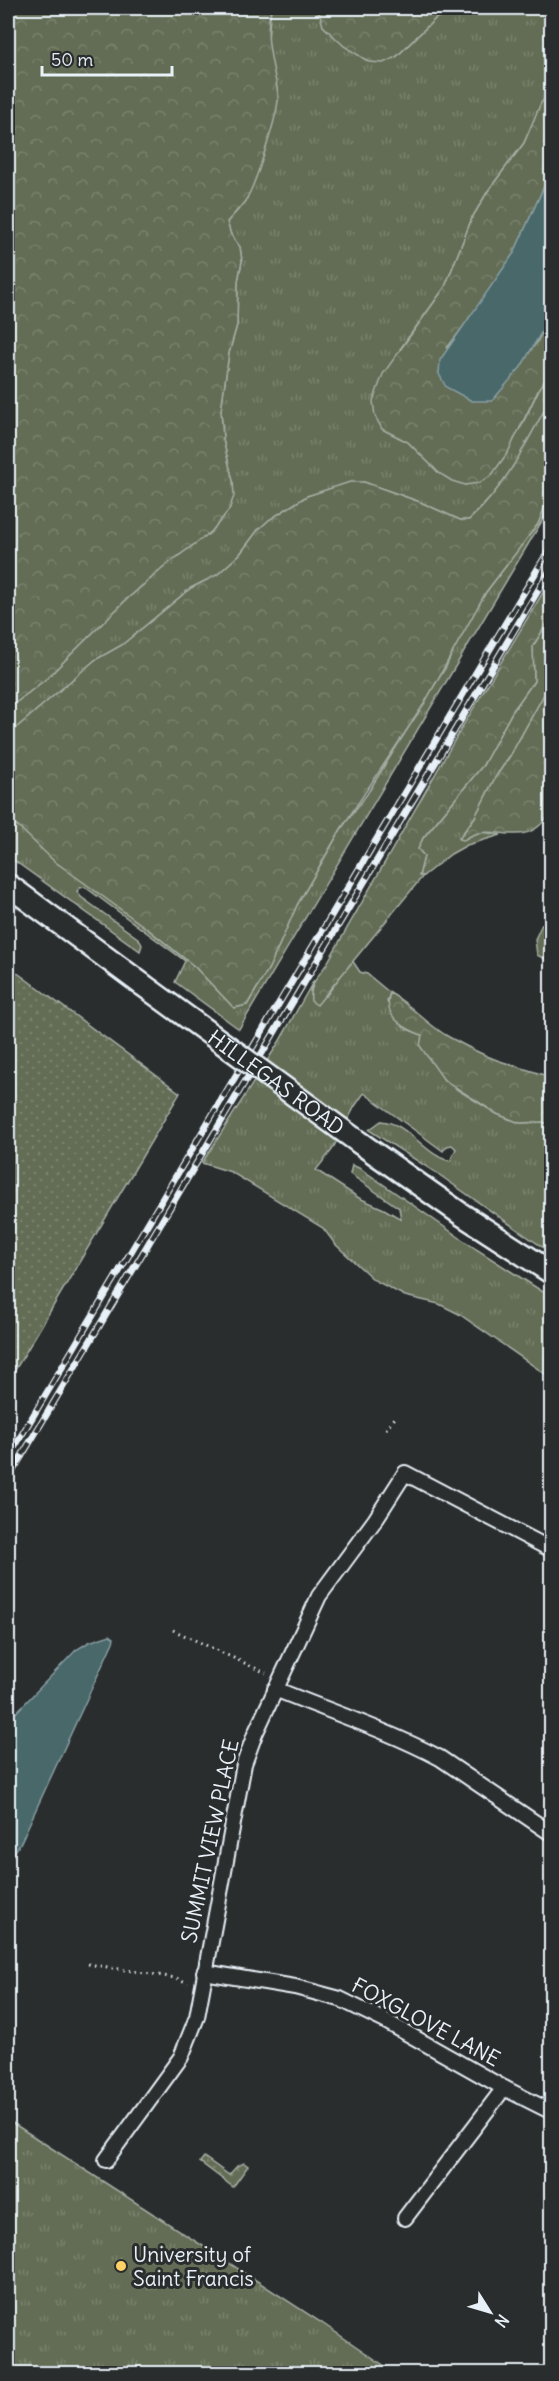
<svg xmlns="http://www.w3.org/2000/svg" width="559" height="2381" font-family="Delius,sans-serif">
  <defs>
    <pattern id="grass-tufts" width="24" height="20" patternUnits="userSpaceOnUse" patternTransform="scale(1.5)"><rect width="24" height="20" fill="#636d54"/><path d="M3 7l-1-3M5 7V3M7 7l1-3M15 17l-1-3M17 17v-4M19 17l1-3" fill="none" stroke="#79826d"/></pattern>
    <pattern id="forest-crowns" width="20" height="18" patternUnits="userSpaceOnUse" patternTransform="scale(1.5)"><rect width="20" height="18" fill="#636d54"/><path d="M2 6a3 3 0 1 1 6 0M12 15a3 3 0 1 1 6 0" fill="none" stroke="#79826d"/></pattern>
    <pattern id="park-dots" width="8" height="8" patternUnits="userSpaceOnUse" patternTransform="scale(1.5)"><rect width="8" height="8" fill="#636d54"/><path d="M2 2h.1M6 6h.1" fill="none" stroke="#79826d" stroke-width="1.8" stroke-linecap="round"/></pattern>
  </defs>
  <rect width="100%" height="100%" fill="#2a2d2e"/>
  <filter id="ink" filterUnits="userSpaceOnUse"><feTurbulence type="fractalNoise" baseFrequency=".0167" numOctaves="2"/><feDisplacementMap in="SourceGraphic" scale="12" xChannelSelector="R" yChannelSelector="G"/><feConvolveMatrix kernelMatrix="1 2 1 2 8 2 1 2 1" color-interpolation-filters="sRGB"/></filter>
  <g filter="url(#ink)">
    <!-- grass -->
    <g fill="url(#grass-tufts)" stroke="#a6afa6" stroke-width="1.5">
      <path d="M271,8H318V13L396,57L436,18L449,13L472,8H551V91L541,104L524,143L488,191L472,218L445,287L400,349L382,429L408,442L439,473L465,485L521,427L539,389L551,372V398L517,462L501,487L469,520H460L420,502L364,482L307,496L269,520L258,530L240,554L217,575L191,588L122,645L95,660L8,735V709L47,678L128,598L170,562L211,532L229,510L233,496V481L223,440L221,410L229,353L237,325L238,281L242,261L240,247L231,235L227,222L246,201L279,97L272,69L268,40Z"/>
      <path d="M551,491V506L239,1029L175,982L185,961L85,887L80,888L77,891L81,897L139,939L142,945L140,951L8,856V819L194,966L234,1008L247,1005L269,968L297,905L341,829L367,794L446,667L457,642L486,592L538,524Z"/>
      <path d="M551,617V682L510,756L495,778L475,817L459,838L464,840C477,830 486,832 501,835L467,845L451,854L423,876H419L424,856L418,849L423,838L483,765L512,712L534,681L533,646Z"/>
      <path d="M352,960L360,972L367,974L390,993L387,1002L406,1029L422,1035L444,1080L458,1090L497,1114L520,1123L543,1122L551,1125V1253L438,1174L369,1130L381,1121C409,1123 424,1155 450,1161L456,1149L452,1145L447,1146L443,1151L364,1093L355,1106L332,1150L316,1170L359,1198L384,1209L401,1219L399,1208L350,1174L352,1165L361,1169L476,1249L551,1297V1378L459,1314L439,1304L405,1296L374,1280L335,1244L323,1228L231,1172L202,1163L279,1042L314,980L310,991L326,996Z"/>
      <path d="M8,2120L322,2323L395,2373H8Z"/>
    </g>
    <!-- forest -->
    <g fill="url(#forest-crowns)" stroke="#a6afa6" stroke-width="1.5">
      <path d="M8,8H271C263,40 274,64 278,95C280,109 255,187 245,201C240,208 233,215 227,222L231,235L240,247L242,261L238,281L237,325L229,353L221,410L223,440L233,481L234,496L229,510L211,532L170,562L128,598L47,678L8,709Z"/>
      <path d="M318,8H472L436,18L396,57L383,63L369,62L344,46L323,26Z"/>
      <path d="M551,91V171L514,253L473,314L447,348L492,401L537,342L551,316V372L539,389L508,452L491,476L479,483L465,485L452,481L439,473L408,442L382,429L375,416L373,401L383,374L445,287L472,218L488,191L524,143L541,103Z"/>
      <path d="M551,398V491L538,524L486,592L424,704L341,829L297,905L269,968L247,1005L234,1008L194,966L149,930L54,861L22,830L8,819V735L95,660L122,645L191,588L217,575L240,554L258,530L269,520L307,496L350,482H364L420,502L460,520H469C507,486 527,441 551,398Z"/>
      <path d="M551,579V617L533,646L534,681L512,712L483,765L423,838L418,849L424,856L419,876H423L317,1005L311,1001C309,986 317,977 326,965L461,729Z"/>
      <path d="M551,682L552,810C525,857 492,817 464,840L459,839L475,817L495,778L510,756Z"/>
      <path d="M551,921H552L551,962L537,955L535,939L542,924Z"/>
      <path d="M390,993C412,1005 427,1025 449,1037C466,1046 485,1057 503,1062C519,1068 536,1071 551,1078V1125L543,1122L520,1123L497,1114L444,1080L420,1046L422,1035C403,1028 382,1016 390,993Z"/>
    </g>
    <!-- park -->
    <g fill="url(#park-dots)" stroke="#a6afa6" stroke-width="1.5">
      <path d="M8,966L180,1093L8,1382Z"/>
      <path d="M204,2157L229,2175L237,2166L244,2163L248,2166L233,2187L200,2162Z"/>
    </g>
    <!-- water -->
    <g fill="#48676a" stroke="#889ea3" stroke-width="1.5">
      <path d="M551,171V316L521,367L492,401H472L446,387L439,374L440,360L514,253Z"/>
      <path d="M110,1635L114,1638L113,1642L21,1842L8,1863V1721L76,1650L89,1642Z"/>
    </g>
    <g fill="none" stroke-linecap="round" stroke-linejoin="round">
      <defs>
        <g id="street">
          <path d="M275,1689C331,1712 387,1730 440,1758L552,1834"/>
          <path d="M204,1972L295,1987L340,1999L385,2021L504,2088L552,2112"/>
          <path d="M106,2160L181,2057L197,2017L244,1764L255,1734L319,1596L375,1520L405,1473L552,1550"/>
          <path d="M405,2218L504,2088"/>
        </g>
        <g id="primary">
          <path d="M8,885L143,985"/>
          <path d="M360,1143L461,1214L552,1273"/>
        </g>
      </defs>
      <!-- street casing -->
      <use href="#street" stroke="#e8f1f8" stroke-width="18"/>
      <!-- primary casing -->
      <use href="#primary" stroke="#e8f1f8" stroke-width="26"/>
      <!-- path -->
      <g stroke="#e8f1f8" stroke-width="3" stroke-dasharray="1.5 4.5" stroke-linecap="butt">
        <path d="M386,1429L395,1418V1415"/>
        <path d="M173,1630L266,1673"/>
        <path d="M88,1964L176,1978L188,1983"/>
      </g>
      <!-- street -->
      <use href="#street" stroke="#2a2d2e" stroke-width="14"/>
      <!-- primary -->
      <use href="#primary" stroke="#2a2d2e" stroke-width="21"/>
      <defs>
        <g id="rail">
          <path d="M8,1458L552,545"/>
          <path d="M8,1479L552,567"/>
        </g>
      </defs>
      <!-- rail casing -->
      <use href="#rail" stroke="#e8f1f8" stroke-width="7"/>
      <!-- rail -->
      <use href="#rail" stroke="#2a2d2e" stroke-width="4.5" stroke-dasharray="14" stroke-linecap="butt"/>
      <defs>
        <g id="primary-bridge">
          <path id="s1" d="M143,985L360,1143"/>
        </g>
      </defs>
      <!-- primary-bridge casing -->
      <use href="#primary-bridge" stroke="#e8f1f8" stroke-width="26" stroke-linecap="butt"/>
      <!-- primary-bridge -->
      <use href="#primary-bridge" stroke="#2a2d2e" stroke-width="21"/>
    </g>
  </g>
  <!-- markers -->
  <circle fill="#ffd166" stroke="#2a2d2e" stroke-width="2" cx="121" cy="2266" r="6"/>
  <g text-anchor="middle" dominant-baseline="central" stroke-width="6" stroke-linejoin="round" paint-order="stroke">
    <!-- street labels -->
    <g font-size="21" fill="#e8f1f8" stroke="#2a2d2e">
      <text stroke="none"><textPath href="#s1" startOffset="165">HILLEGAS ROAD</textPath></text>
      <text transform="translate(210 1841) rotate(-78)">SUMMIT VIEW PLACE</text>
      <text transform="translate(426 2022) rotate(28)">FOXGLOVE LANE</text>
    </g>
    <!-- poi labels -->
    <g font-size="21" fill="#e8f1f8" stroke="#2a2d2e" text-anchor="start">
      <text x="133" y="2254">University of<tspan x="133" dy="24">Saint Francis</tspan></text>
    </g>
  </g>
  <!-- margin -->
  <rect width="559" height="2381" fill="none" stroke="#2a2d2e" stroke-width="30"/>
  <rect x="15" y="15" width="529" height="2351" fill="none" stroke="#e8f1f8" stroke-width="2" filter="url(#ink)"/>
  <!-- north arrow -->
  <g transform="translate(490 2312) rotate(127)" stroke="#2a2d2e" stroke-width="4.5" paint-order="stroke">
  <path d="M0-4.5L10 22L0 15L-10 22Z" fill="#e8f1f8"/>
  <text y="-9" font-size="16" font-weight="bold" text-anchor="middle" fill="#e8f1f8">N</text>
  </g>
  <!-- scale -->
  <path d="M42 66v9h130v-9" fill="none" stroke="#e8f1f8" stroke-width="3"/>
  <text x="51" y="66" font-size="18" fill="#e8f1f8" stroke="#2a2d2e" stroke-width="4.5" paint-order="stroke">50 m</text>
</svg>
